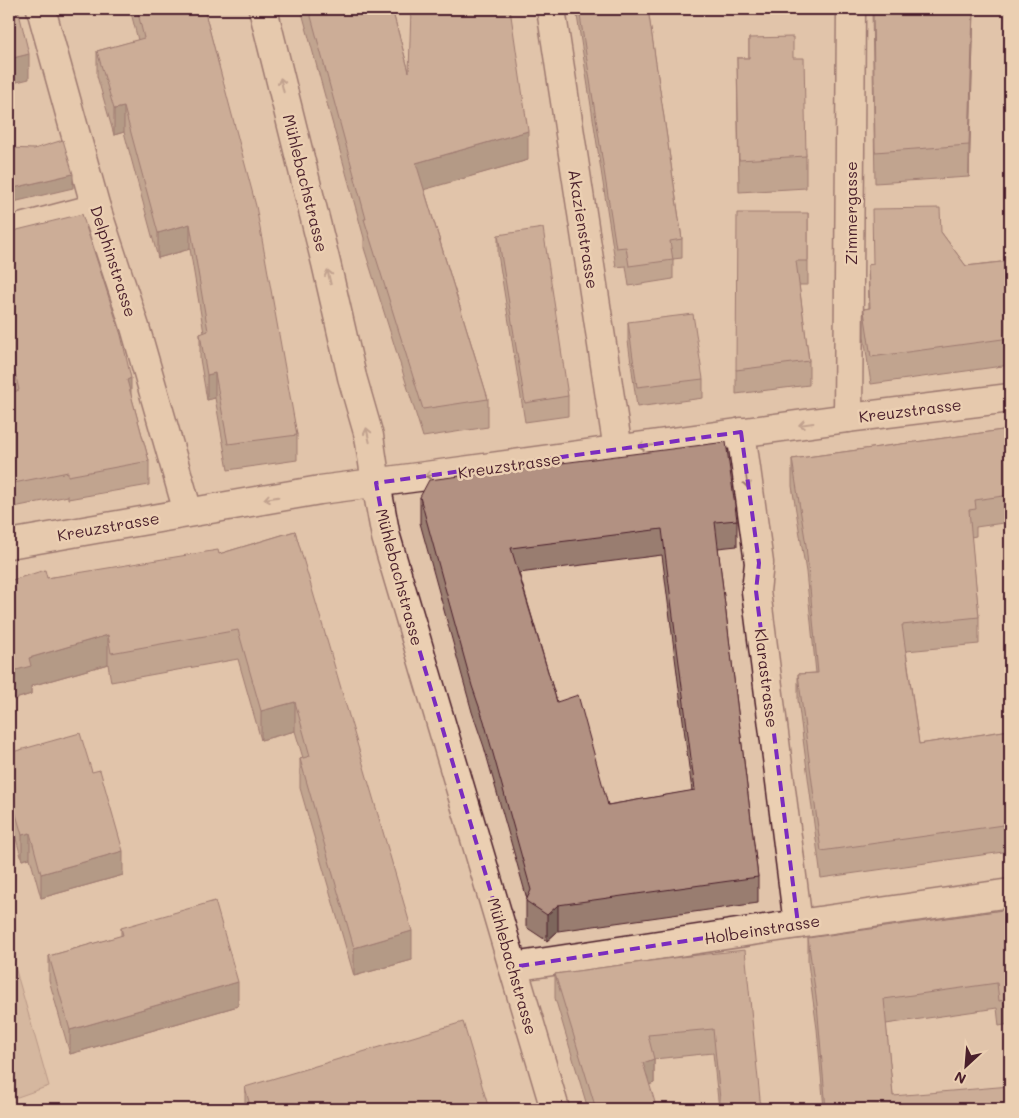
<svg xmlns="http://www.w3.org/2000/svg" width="1019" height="1118" font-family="Mali,sans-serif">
  <rect width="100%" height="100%" fill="#e1c4aa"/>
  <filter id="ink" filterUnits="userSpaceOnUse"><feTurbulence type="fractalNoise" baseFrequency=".02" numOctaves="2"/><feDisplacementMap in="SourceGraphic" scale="10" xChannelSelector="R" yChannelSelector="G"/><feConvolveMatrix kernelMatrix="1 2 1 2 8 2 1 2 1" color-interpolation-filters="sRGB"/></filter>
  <g filter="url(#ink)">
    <!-- green -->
    <path fill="#c5a692" stroke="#88625e" d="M9,946L49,1086L9,1100Z"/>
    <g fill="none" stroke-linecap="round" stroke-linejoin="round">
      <defs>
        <g id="street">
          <path d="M41,9L96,208L135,327L188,512"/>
          <path d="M263,9L326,263L352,377L369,436L376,483L386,537L555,1109"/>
          <path d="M551,9L618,450"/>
          <path d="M9,231L96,208"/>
          <path d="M848,418L851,9"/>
          <path d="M741,432L759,563L756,591L798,924"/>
          <path d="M9,544L320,490L426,476L848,418L1010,398"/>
          <path d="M513,967L778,927L1010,893"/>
        </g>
      </defs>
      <!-- street casing -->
      <use href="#street" stroke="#4a1f2b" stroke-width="31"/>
      <!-- street -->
      <use href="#street" stroke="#ebcfb2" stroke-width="28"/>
    </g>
    <!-- wall -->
    <g fill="#997d70" stroke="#4a1f2b" fill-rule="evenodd">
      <path d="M130,9H204L223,83L297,435V460L228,470L215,398L207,400L200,359V334L204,333L190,249L158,258L124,132L114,135L97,76V51L138,40Z"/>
      <path d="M301,9H392L409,72L528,160L424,189L488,399V427L423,437L364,248V238Z"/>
      <path d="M576,9H651V10H648L682,239V258L673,259V279L629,286L626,266L616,267Z"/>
      <path d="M872,9H974L969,177L875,183Z"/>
      <path d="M749,38L793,58L806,156V188L739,192L737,58H749Z"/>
      <path d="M808,213V285H799L809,361V385L736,394V370Z"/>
      <path d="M9,232L131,395L149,461V485L68,499V496L9,508V394L14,392L9,370Z"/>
      <path d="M941,232L966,266L1010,261V365L871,384L864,337V309L869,308L868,265L873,264Z"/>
      <path d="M498,235L568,396V416L525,422L498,254Z"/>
      <path d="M628,322L703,379V398L637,407L628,341Z"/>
      <path d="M1010,429V522L976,527V536L971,537L979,617V644L906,651L919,744L1010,730V851L821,878L798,700V674L816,673L806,572L792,486V459Z"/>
      <path d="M420,497L737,520V546L718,548L758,877V903L558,931L547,941L526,927V901L527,899L484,747L472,712L420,523ZM662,555L692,791L608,805L557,702L519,573Z"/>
      <path d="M295,531L412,960L354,976L300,788V759L303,758L295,731L261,740L238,659L111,682L108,664L31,686V694L9,701V581L47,578L219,554Z"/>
      <path d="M9,753L123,875L41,898L30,858L22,860L9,814Z"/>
      <path d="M1010,909V1024L999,1026L997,1008L886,1024L893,1096L1010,1109H824L817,1029L808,963V938Z"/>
      <path d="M121,928L238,1006L70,1054L49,980V956L121,936Z"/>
      <path d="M680,957L761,1109H719L713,1053L654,1059V1083L649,1085L656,1109H588L555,998V974Z"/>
      <path d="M245,1087L489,1109H246L245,1105Z"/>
    </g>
    <!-- shaded-wall -->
    <g fill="#7d665b" stroke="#4a1f2b">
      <path d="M973,9H974L969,177V145Z"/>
      <path d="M29,54V79L9,84V59Z"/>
      <path d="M124,107V132L114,135V109Z"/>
      <path d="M528,131V160L416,192V163Z"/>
      <path d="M73,174V188L9,203V189Z"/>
      <path d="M190,224V249L158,258V233Z"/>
      <path d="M215,373V398L207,400V375Z"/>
      <path d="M131,378V402L127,380Z"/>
      <path d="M108,635V664L31,686V694L9,701V672L29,658Z"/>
      <path d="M295,702V731L261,740V711Z"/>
      <path d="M30,833V858L22,860V835Z"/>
      <path d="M123,851V875L41,898V874Z"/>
      <path d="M558,905V931L547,941V915Z"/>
      <path d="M412,931V960L354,976V948Z"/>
      <path d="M238,982V1006L70,1054V1030Z"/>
      <path d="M654,1059V1083L643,1087V1063Z"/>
    </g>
    <!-- building -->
    <g fill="#b29182" stroke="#4a1f2b" fill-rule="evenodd">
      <path d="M9,9H18L29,54L9,59Z"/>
      <path d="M137,9H204L256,206L297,435L228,444L215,373L207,375L200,334L208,331L190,224L158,233L124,107L114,109L97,51L144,38Z"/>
      <path d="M309,9H392L409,72L411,9H510L528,131L416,163L488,399L423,409L364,219H366Z"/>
      <path d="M579,9H648L682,239L670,241L673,260L629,266L626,247L616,248Z"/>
      <path d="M873,9H973L969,145L875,152Z"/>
      <path d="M793,37V58H804L806,156L739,160L737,58H749V38Z"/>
      <path d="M63,140L73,174L9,189V147V148L34,149Z"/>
      <path d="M940,208L941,232L966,266L1010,261V338L871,357L864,311V309L870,308L868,265L873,264L872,209Z"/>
      <path d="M737,213H808V261H796L809,361L736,370Z"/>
      <path d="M82,214L121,335L131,378L127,380L149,461L68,476V472L9,484V414L14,413L9,394L19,390L9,346V232Z"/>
      <path d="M543,228L568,396L525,403L498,235Z"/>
      <path d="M693,314L703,379L637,387L628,322Z"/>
      <path d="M1010,429V495L975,500L976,509L969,510L979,617L902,625L919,744L1010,730V824L821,851L798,674L818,673L806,545L792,459Z"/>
      <path d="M726,442L737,520L715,522L758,877L558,905L547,915L526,901L531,890L484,721L472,686L420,497L429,480ZM662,529L695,790L608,805L578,695L557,702L511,548Z"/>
      <path d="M295,531L412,931L354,948L300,759L310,756L295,702L261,711L238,630L111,653L108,635L29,658L31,666L9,672V581L45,570L47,578L218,550L219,554Z"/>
      <path d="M80,733L92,772L100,770L123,851L41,874L30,833L22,835L9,790V753Z"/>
      <path d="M215,901L238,982L70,1030L49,956L123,935L121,928Z"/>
      <path d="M1010,909V999L999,1001L997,983L884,999L893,1096L1010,1086V1109H826L817,1004L808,938Z"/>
      <path d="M745,950L761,1109H721L713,1029L648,1035L654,1059L643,1063L657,1109H596L555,974L680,957Z"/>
      <path d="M463,1022L489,1109H251L245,1087Z"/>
    </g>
    <!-- one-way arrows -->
    <defs><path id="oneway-shaft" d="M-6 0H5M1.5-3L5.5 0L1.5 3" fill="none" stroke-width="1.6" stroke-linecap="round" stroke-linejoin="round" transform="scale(1.25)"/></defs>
    <g stroke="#9a776e">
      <use href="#oneway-shaft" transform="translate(282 85) rotate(-103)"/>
      <use href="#oneway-shaft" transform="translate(329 277) rotate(-103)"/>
      <use href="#oneway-shaft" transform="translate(806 424) rotate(172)"/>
      <use href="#oneway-shaft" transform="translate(368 435) rotate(-103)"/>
      <use href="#oneway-shaft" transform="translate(645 446) rotate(172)"/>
      <use href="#oneway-shaft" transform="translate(432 475) rotate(172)"/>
      <use href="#oneway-shaft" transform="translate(747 481) rotate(82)"/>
      <use href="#oneway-shaft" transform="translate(271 498) rotate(170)"/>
    </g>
  </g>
  <!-- marked area -->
  <path d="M0 0H1019V1118H0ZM741,432L759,563L756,591L798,924L513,967L386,537L376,483Z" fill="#e1c4aa" fill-opacity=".55" fill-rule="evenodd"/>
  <path fill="none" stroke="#7b2cbf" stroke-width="4" stroke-dasharray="10 6" stroke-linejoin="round" d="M741,432L759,563L756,591L798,924L513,967L386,537L376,483Z"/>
  <g text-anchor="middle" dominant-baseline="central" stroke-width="5" stroke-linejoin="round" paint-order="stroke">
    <!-- street labels -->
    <g font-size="16" fill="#4a1f2b" stroke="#ebcfb2">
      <text transform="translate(306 183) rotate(76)">Mühlebachstrasse</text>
      <text transform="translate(850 213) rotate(-90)">Zimmergasse</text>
      <text transform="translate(584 229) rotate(81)">Akazienstrasse</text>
      <text transform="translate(114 261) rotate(72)">Delphinstrasse</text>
      <text transform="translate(910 410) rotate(-7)">Kreuzstrasse</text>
      <text transform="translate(509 465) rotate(-8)">Kreuzstrasse</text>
      <text transform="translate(108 526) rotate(-10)">Kreuzstrasse</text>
      <text transform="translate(400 577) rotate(75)">Mühlebachstrasse</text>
      <text transform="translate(767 678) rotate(83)">Klarastrasse</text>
      <text transform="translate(762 929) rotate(-9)">Holbeinstrasse</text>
      <text transform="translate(513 966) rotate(74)">Mühlebachstrasse</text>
    </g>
  </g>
  <!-- margin -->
  <rect width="1019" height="1118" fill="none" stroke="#ebcfb2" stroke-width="30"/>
  <rect x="15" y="15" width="989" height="1088" fill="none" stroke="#4a1f2b" stroke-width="2" filter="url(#ink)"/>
  <!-- north arrow -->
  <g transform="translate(966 1066) rotate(206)" stroke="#ebcfb2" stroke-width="4" paint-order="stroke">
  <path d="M0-4L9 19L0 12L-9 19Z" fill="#4a1f2b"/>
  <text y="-8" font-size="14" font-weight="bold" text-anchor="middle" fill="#4a1f2b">N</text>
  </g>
</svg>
